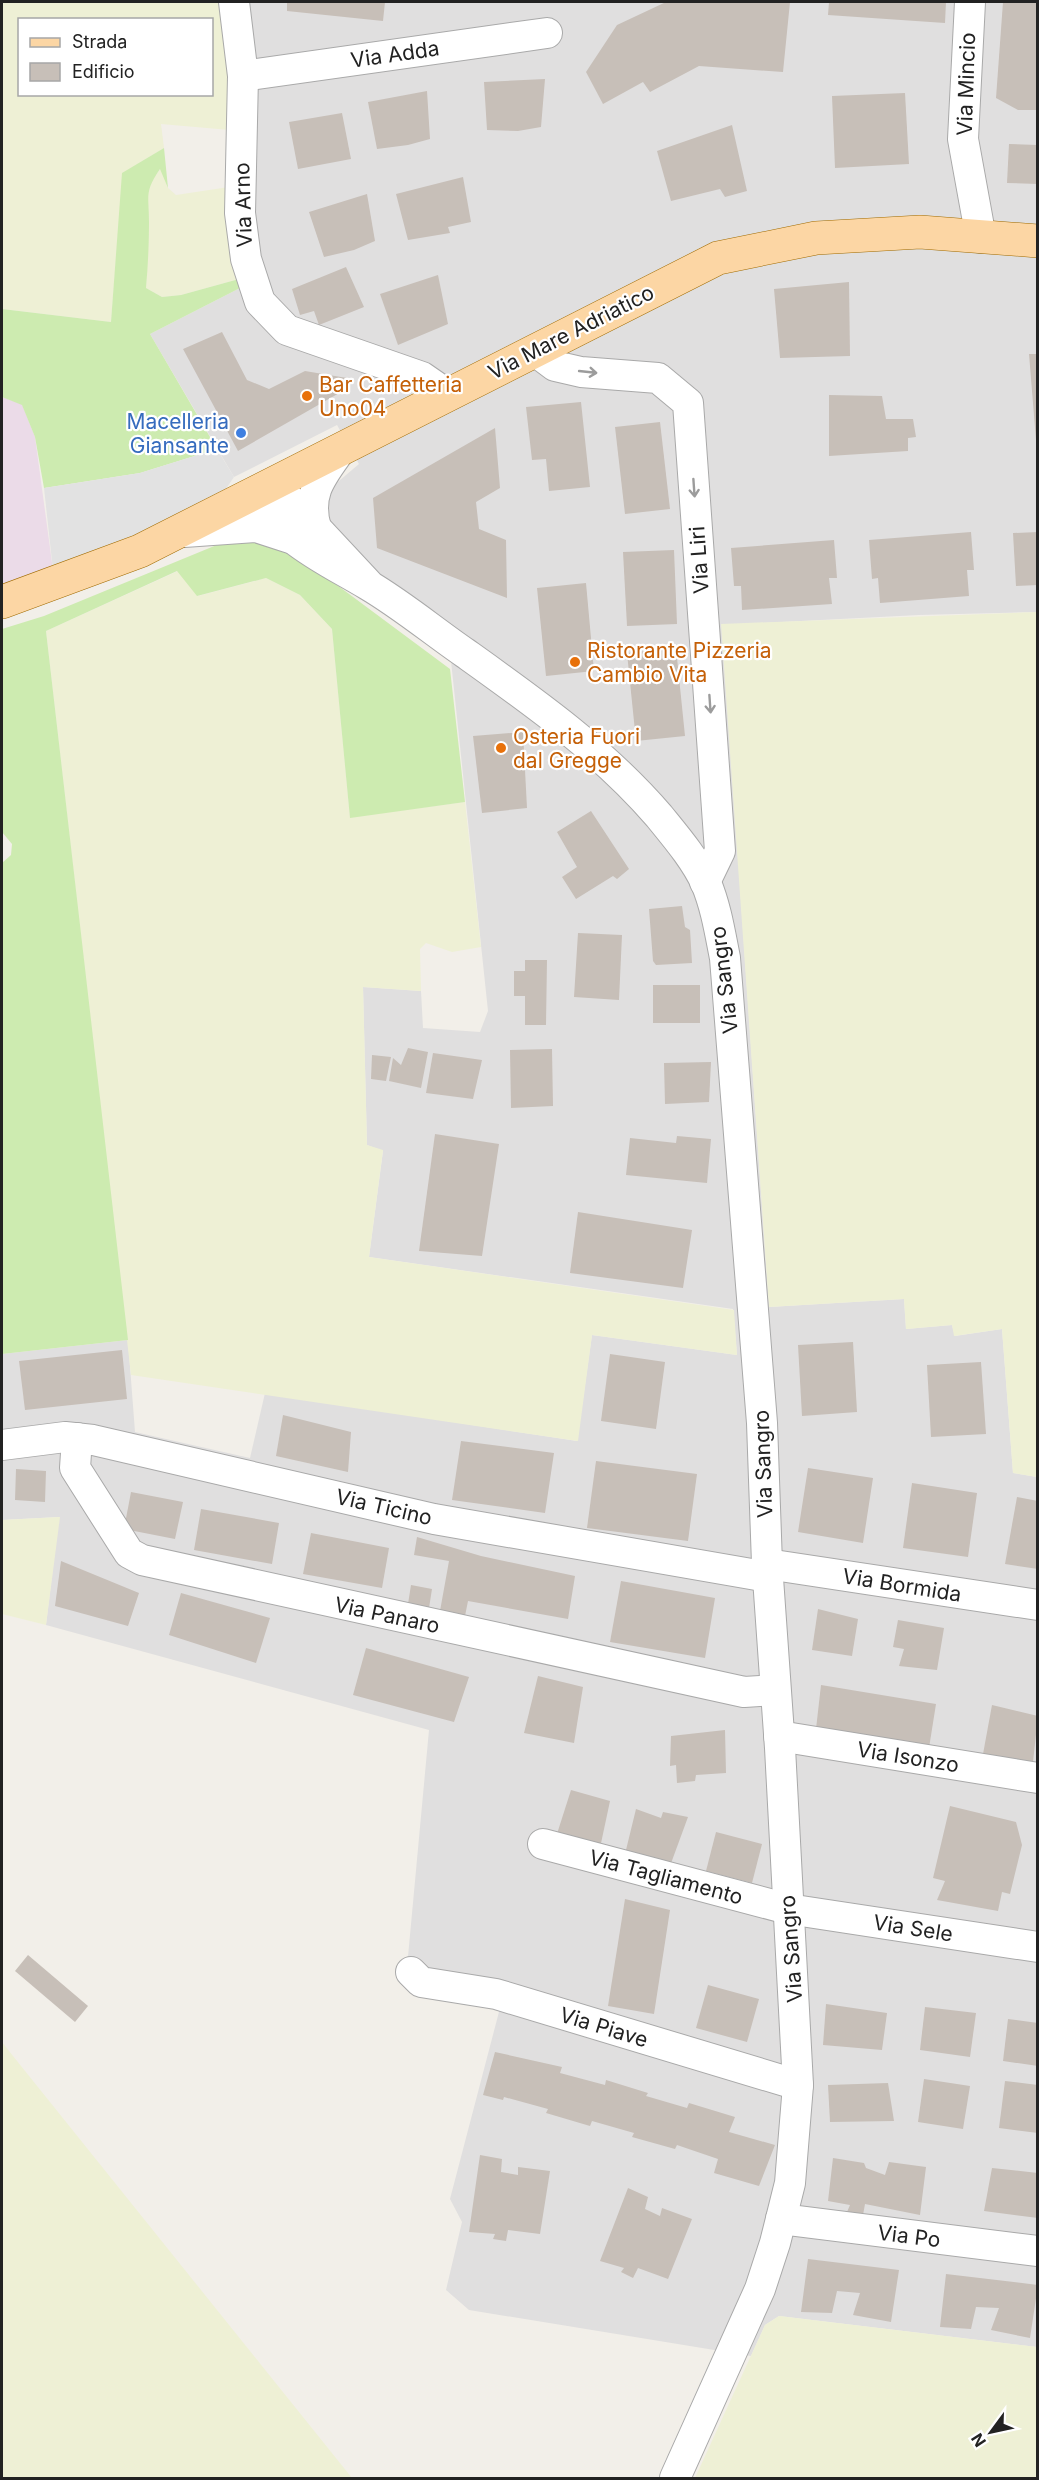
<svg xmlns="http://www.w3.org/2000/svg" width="1039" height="2480" font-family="Inter,sans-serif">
  <rect width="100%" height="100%" fill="#f2efe9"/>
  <!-- residential -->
  <path fill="#e0dfdf" d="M222,2H1037V612L919,615L722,625L769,1307L904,1299L906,1329L952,1325L955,1336L1002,1329L1013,1473L1037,1477V2347L779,2316L765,2325L751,2356L469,2310L446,2290L462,2222L450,2199L500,2008L405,1989L429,1730L46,1625L59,1517L2,1520V1354L128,1340L135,1432L250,1458L265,1393L577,1441L592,1335L737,1355L733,1309L369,1257L383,1151L367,1145L363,987L421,991L423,1028L480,1032L488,1011L447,623L371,577L330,523L327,505L333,486L359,464L337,425L234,477L150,334L240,288L230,79Z"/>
  <!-- industrial -->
  <path fill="#ebdbe8" d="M2,397L22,404L35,437L53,570L2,587Z"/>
  <!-- farmland -->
  <g fill="#eef0d5" fill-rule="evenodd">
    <path d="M2,2H222L230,79V130L161,124L164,148L123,173L111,322L2,309ZM20,20H212V94H20Z"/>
    <path d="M161,168L168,188L176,195L229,187L239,279L181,295L162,297L146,288L149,220L146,198L150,183Z"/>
    <path d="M178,571L198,596L266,578L300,595L332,629L350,817L465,802L481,947L452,952L426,943L420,949L421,991L363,987L367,1145L383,1150L369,1257L734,1310L737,1355L592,1335L578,1441L131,1375L46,631Z"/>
    <path d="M1037,612H1038L1037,1477L1013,1473L1002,1329L954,1336L952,1325L906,1329L904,1299L769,1307L721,624Z"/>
    <path d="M60,1517L46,1625L2,1614V1520Z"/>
    <path d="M2,2042L13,2056L352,2478H2Z"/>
    <path d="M779,2316L1037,2347V2478H695L765,2325Z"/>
  </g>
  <!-- grass -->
  <g fill="#cdebb0">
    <path d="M164,148L168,188L160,169C144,192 149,196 149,222C149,243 148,266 146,288L162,297L181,295L239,279L240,288L150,334L217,449L140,473L44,488L35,437L22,405L2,397V309L111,322L122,173Z"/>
    <path d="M224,542L265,543L302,559L450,669L465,802L350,818L332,629L300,595L266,578L197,596L177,571L46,631L128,1340L2,1354V863L11,855L12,844L2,832V629L44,616Z"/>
  </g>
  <!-- parking -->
  <path fill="#e2e2e2" d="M217,449L234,477L223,493L159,527L53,570L44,488L140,473Z"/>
  <!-- building -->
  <g fill="#c7bfb8">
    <path d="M287,2H385L383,21L287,11Z"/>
    <path d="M666,2H790L783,72L699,66L650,92L643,82L603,104L586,72L617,25Z"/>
    <path d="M829,2H946L945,23L828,15Z"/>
    <path d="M1003,2H1038V110H1018L996,98Z"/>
    <path d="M545,79L541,127L518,131L487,130L484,82Z"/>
    <path d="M427,91L430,139L408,145L377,149L368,102Z"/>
    <path d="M905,93L909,164L835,168L832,96Z"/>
    <path d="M342,113L351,159L298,169L289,122Z"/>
    <path d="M732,125L747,191L725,197L720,189L671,201L657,151Z"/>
    <path d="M1009,144L1038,145V184L1007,183Z"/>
    <path d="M463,177L471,222L448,227L450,233L408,240L396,194Z"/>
    <path d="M367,194L375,241L354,250L324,257L309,212Z"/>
    <path d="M346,267L364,307L319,325L314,311L300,315L292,289Z"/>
    <path d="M438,275L448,324L398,345L380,294Z"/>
    <path d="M849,282L850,356L780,358L774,289Z"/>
    <path d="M222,332L247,380L269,389L305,371L347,378L348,388L238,451L183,349Z"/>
    <path d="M1029,354H1038V440H1036Z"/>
    <path d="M829,395L882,396L886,419H913L916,437L908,438V451L829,456Z"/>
    <path d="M581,402L590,487L549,491L546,459L532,460L526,407Z"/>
    <path d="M660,422L670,509L625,514L615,427Z"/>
    <path d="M495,428L500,488L476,502L479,529L506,540L507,598L377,548L373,498Z"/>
    <path d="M971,532L974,570H967L969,596L880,603L878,578L872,579L869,540Z"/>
    <path d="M1038,532V585L1016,586L1013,533Z"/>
    <path d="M834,540L837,578H829L832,604L742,610L741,586H734L731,548Z"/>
    <path d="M674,550L677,624L627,626L623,552Z"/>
    <path d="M586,583L594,671L546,676L537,588Z"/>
    <path d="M676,648L685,736L636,741L627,653Z"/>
    <path d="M523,732L527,808L482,813L473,736Z"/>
    <path d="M591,811L629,869L617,879L613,876L576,899L562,877L577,867L557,832Z"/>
    <path d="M682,906L685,927L690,930L692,963L656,965L653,961L649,909Z"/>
    <path d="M578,933L622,935L619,1000L574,997Z"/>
    <path d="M525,960H547L546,1025H525V996H514V971H525Z"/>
    <rect x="653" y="985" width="47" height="38"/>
    <path d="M408,1048L428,1052L421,1088L389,1081L393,1058L401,1065Z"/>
    <path d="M552,1049L553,1106L511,1108L510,1050Z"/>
    <path d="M433,1053L482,1060L473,1099L426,1093Z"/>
    <path d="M372,1055L391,1057L386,1081L371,1079Z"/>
    <path d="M711,1062L709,1102L665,1104L664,1063Z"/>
    <path d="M435,1134L499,1144L482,1256L419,1251Z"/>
    <path d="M677,1136L711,1139L707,1183L626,1175L630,1138L676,1143Z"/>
    <path d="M578,1212L692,1230L683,1288L570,1273Z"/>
    <path d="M853,1342L857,1412L802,1416L798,1345Z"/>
    <path d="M122,1350L127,1399L25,1410L19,1361Z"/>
    <path d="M610,1354L665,1362L656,1429L601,1421Z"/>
    <path d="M981,1362L986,1434L931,1437L927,1365Z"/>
    <path d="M283,1415L351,1432L348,1472L276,1456Z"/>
    <path d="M461,1441L554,1453L545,1513L452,1500Z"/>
    <path d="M596,1461L697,1474L688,1541L587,1528Z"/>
    <path d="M808,1468L873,1478L863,1543L798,1532Z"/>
    <path d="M16,1469L46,1471L45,1502L15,1500Z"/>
    <path d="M912,1483L977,1493L968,1557L903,1548Z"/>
    <path d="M131,1492L183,1502L175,1539L124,1529Z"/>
    <path d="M1017,1497L1038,1501V1569L1005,1564Z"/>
    <path d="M201,1509L279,1523L272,1564L194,1550Z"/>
    <path d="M311,1533L389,1548L382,1588L303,1574Z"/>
    <path d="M417,1537L481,1556L575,1576L568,1619L468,1601L465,1616L440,1611L449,1561L414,1555Z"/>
    <path d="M61,1561L139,1593L128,1626L55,1606Z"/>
    <path d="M621,1581L715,1598L705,1658L610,1642Z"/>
    <path d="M411,1585L432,1589L429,1608L408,1604Z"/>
    <path d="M181,1593L270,1618L256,1663L169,1635Z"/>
    <path d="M818,1609L858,1619L852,1656L812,1650Z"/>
    <path d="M898,1620L944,1628L937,1670L899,1666L904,1649L893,1647Z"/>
    <path d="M366,1648L469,1677L454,1722L353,1695Z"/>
    <path d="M538,1676L583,1687L574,1743L524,1733Z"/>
    <path d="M821,1685L936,1704L929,1748L816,1729Z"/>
    <path d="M992,1705L1038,1716L1033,1762L983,1754Z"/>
    <path d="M725,1730L726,1773L696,1775L695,1781L677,1783L676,1765L670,1766L671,1736Z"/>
    <path d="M571,1790L610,1801L600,1848L556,1837Z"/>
    <path d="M950,1806L1016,1822L1022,1845L1010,1894L1002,1892L998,1911L937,1900L945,1881L933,1878Z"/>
    <path d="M636,1809L661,1818L663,1812L688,1817L670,1866L626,1850Z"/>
    <path d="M716,1832L762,1844L752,1883L706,1871Z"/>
    <path d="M625,1899L670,1910L654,2014L608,2006Z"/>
    <path d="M28,1955L88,2006L75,2022L15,1971Z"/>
    <path d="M708,1985L759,1999L747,2042L696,2028Z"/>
    <path d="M826,2004L887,2013L882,2050L823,2045Z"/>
    <path d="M925,2007L976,2013L970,2057L920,2050Z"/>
    <path d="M1008,2019L1038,2023V2066L1003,2061Z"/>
    <path d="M495,2052L562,2067L560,2073L605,2085L606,2080L648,2093L646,2096L687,2108L689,2103L735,2117L729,2132L775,2145L759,2186L714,2173L718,2159L677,2145L675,2149L632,2137L634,2133L592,2121L590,2126L546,2113L548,2109L504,2097L503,2100L483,2095Z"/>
    <path d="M924,2079L970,2086L963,2129L918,2122Z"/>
    <path d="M1005,2081L1038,2085V2133L999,2128Z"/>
    <path d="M888,2083L894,2121L830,2122L828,2085Z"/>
    <path d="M480,2155L502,2159L501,2172L518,2175V2167L550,2171L540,2234L508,2230L506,2241L493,2239L495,2234L469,2232Z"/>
    <path d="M833,2158L864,2163L866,2168L885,2175L889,2162L926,2167L920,2215L865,2204L863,2215L847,2212L850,2205L828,2201Z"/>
    <path d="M992,2168L1038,2173V2218L984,2211Z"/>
    <path d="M628,2188L648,2197L645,2209L660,2216L662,2208L692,2219L668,2279L638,2268L633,2278L621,2272L624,2268L600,2261Z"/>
    <path d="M808,2259L899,2270L891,2322L853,2315L860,2293L837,2291L832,2313L801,2312Z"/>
    <path d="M946,2274L1038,2285L1030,2338L991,2330L999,2308L976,2307L971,2329L940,2327Z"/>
  </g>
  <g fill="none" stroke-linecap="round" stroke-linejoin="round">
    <defs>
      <g id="minor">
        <path d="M234,2L243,76L240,213L246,259L260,302L287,330L422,377L448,395"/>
        <path d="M970,2L963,139L981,238"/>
        <path d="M243,76L547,33"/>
        <path d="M535,351L555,366L581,372L658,378L688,403L720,851L705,882"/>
        <path d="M316,528C306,493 322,476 341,449"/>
        <path d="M184,532L256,527L290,538"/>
        <path d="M370,586L287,497L257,491C275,539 327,560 368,585C402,605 433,631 465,653C535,703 603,751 659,816C676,837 695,859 706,883C716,907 720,933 725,958L762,1423L767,1564L780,1748L798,2085L790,2183L775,2243L760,2289L675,2478"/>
        <path d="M77,1438L75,1468L129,1553L142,1560L744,1692L775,1690"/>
        <path d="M2,1445L65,1437L93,1440L434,1519L768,1577"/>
        <path d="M767,1564L1038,1605"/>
        <path d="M779,1736L1038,1778"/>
        <path d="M543,1844L788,1909L1038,1947"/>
        <path d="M411,1972L421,1982L496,1994L798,2085"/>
        <path d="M781,2219L1038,2251"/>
      </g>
      <path id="major" d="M2,602L140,551L718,258L816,238L920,232L1038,241"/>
    </defs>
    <!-- minor casing -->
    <use href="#minor" stroke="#a9a9a9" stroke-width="32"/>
    <!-- major casing -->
    <use href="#major" stroke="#a06b00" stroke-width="34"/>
    <!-- minor -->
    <use href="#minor" stroke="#fff" stroke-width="30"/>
    <!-- major -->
    <use href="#major" stroke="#fcd6a4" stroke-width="33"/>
  </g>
  <!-- one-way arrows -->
  <defs><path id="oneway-shaft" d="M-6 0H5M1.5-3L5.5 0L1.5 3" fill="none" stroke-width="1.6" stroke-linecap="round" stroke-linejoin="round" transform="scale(1.5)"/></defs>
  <g stroke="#9c9c9c">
    <use href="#oneway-shaft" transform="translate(588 372) rotate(6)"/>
    <use href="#oneway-shaft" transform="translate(694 488) rotate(86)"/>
    <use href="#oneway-shaft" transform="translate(710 704) rotate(86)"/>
  </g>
  <!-- markers -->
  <g fill="#e8710a" stroke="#fff" stroke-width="2">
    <circle cx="307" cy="396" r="6"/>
    <circle cx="575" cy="662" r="6"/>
    <circle cx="501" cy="748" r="6"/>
  </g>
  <circle fill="#3f7fe0" stroke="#fff" stroke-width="2" cx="241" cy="433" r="6"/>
  <g text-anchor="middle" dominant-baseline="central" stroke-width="4.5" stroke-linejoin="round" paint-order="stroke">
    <!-- street labels -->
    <g font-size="21" fill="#222" stroke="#fff">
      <text transform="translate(395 54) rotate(-8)">Via Adda</text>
      <text transform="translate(966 84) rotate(-88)">Via Mincio</text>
      <text transform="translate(243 205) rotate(-92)">Via Arno</text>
      <text transform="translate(571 332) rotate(-27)">Via Mare Adriatico</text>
      <text transform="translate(699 560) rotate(-94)">Via Liri</text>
      <text transform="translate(724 980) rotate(-97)">Via Sangro</text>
      <text transform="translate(763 1464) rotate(-92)">Via Sangro</text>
      <text transform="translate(384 1507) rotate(13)">Via Ticino</text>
      <text transform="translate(902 1585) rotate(9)">Via Bormida</text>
      <text transform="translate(387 1615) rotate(12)">Via Panaro</text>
      <text transform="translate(908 1757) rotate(9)">Via Isonzo</text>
      <text transform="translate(666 1877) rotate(15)">Via Tagliamento</text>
      <text transform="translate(913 1928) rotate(9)">Via Sele</text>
      <text transform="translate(791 1949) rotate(-94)">Via Sangro</text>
      <text transform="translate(604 2027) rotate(17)">Via Piave</text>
      <text transform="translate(909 2236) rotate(7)">Via Po</text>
    </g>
    <!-- food labels -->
    <g font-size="21" fill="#c56008" stroke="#fff" text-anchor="start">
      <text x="319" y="384">Bar Caffetteria<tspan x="319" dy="24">Uno04</tspan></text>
      <text x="587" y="650">Ristorante Pizzeria<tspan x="587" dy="24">Cambio Vita</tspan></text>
      <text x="513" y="736">Osteria Fuori<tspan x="513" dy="24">dal Gregge</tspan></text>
    </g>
    <!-- shop labels -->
    <g font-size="21" fill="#366cbe" stroke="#fff" text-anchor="end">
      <text x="229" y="421">Macelleria<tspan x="229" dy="24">Giansante</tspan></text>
    </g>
  </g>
  <!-- border -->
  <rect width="1039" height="2480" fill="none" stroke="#222222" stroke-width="6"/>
  <!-- legend -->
  <rect x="18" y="18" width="195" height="78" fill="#ffffff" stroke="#a7a7a7" stroke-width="1.5"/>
  <rect x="30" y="38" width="30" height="9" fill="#fcd6a4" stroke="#a7a7a7" stroke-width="1.5"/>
  <text x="72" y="48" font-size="18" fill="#222222">Strada</text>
  <rect x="30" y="63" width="30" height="18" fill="#c7bfb8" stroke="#a7a7a7" stroke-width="1.5"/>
  <text x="72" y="78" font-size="18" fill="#222222">Edificio</text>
  <!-- north arrow -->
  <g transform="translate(991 2432) rotate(237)" stroke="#ffffff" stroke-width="4.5" paint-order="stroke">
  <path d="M0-4.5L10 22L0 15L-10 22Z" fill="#222222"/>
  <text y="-9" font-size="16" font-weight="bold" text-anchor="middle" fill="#222222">N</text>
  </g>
</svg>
